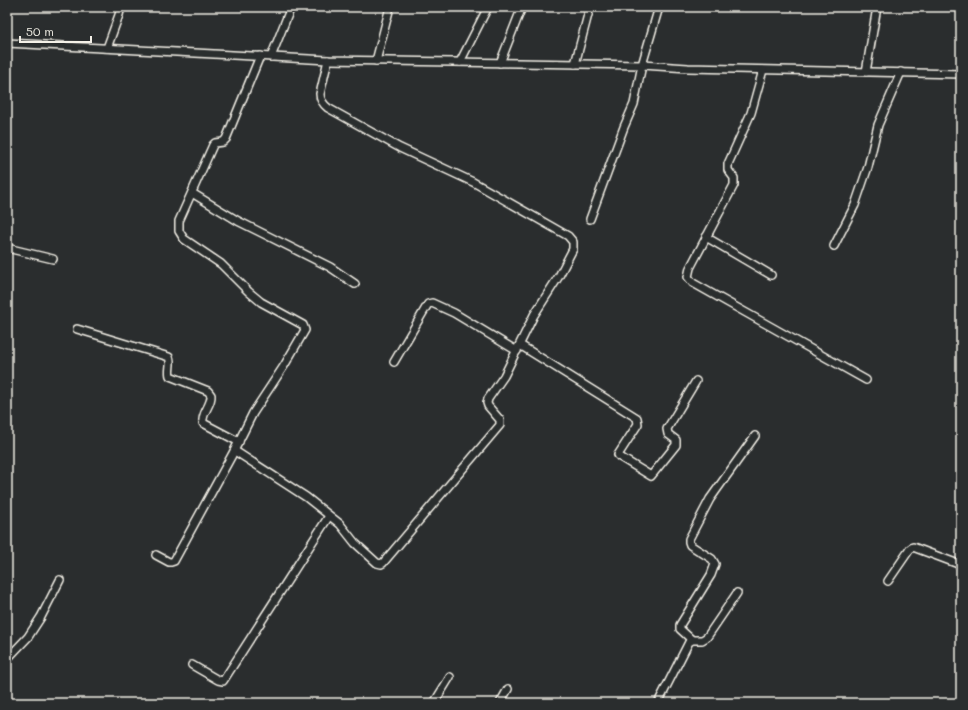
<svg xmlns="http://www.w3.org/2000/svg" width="968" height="710" font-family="Mali,sans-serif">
  <rect width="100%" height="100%" fill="#2a2d2e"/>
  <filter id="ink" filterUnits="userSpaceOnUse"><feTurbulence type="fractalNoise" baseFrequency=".025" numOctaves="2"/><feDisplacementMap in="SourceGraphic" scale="8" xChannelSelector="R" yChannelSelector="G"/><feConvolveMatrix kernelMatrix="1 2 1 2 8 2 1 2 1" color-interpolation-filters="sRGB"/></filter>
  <g filter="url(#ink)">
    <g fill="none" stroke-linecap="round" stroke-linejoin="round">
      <defs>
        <g id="minor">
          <path d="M7,43L328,60L642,65L688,68L961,74"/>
          <path d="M107,48L119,15L121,7"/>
          <path d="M271,57L291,7"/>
          <path d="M376,61L390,7"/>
          <path d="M460,62L488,7"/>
          <path d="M500,63L522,7"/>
          <path d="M575,64L590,7"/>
          <path d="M763,70L751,113L728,164V170L734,178V185L690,268L688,277L693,283L866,380"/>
          <path d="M866,72L877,7"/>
          <path d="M192,193L238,221L330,267L355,284"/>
          <path d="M590,219L624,127L634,104L642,65L659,7"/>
          <path d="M706,237L771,275"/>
          <path d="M834,246L855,205L868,167L878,125L901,72"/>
          <path d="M7,248L53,259"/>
          <path d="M77,329L169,357C172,363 168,370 170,376L208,391L211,395C212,405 201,413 203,423L239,442"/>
          <path d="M520,345L637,418L638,424L618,455L620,457L651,476L676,445V440L668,434L667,429L696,381"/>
          <path d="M394,362L428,304L432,303L454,313L517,351"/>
          <path d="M235,451L306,497L340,524L355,543L377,563L381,564L383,563L500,425V420L488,406L487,403L488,399L504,376L534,315L559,276L573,249V242L568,236L473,182L400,148L328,108C323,104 320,100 320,94L328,60"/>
          <path d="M156,555L169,562H171L174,561L232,455L253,413L284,366L305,330L303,325L261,302L249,292L221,264L184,239L179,231V221L213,145L215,143L223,142L226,139L260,56"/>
          <path d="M888,581L910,549L913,547L961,565"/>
          <path d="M692,640L680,629V625L711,575L715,564L712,559L690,545L689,542V539L710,499L755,436"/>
          <path d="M7,659L28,637L41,617L60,580"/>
          <path d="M192,665L218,680L223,681L225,678L329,516"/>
          <path d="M434,703L450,677"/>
          <path d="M500,703L508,689"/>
          <path d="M658,703L689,642L692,640H702L707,637L737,593"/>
        </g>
      </defs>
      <!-- minor casing -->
      <use href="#minor" stroke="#f4f1e8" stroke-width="10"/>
      <!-- minor -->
      <use href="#minor" stroke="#2a2d2e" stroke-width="7"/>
    </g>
  </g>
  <!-- margin -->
  <rect width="968" height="710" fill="none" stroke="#2a2d2e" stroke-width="24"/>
  <rect x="12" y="12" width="944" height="686" fill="none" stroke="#f4f1e8" stroke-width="1.5" filter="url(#ink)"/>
  <!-- scale -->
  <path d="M20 36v6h71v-6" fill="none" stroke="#f4f1e8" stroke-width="2"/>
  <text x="26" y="36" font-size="12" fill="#f4f1e8" stroke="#2a2d2e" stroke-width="3" paint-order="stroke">50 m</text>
</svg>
